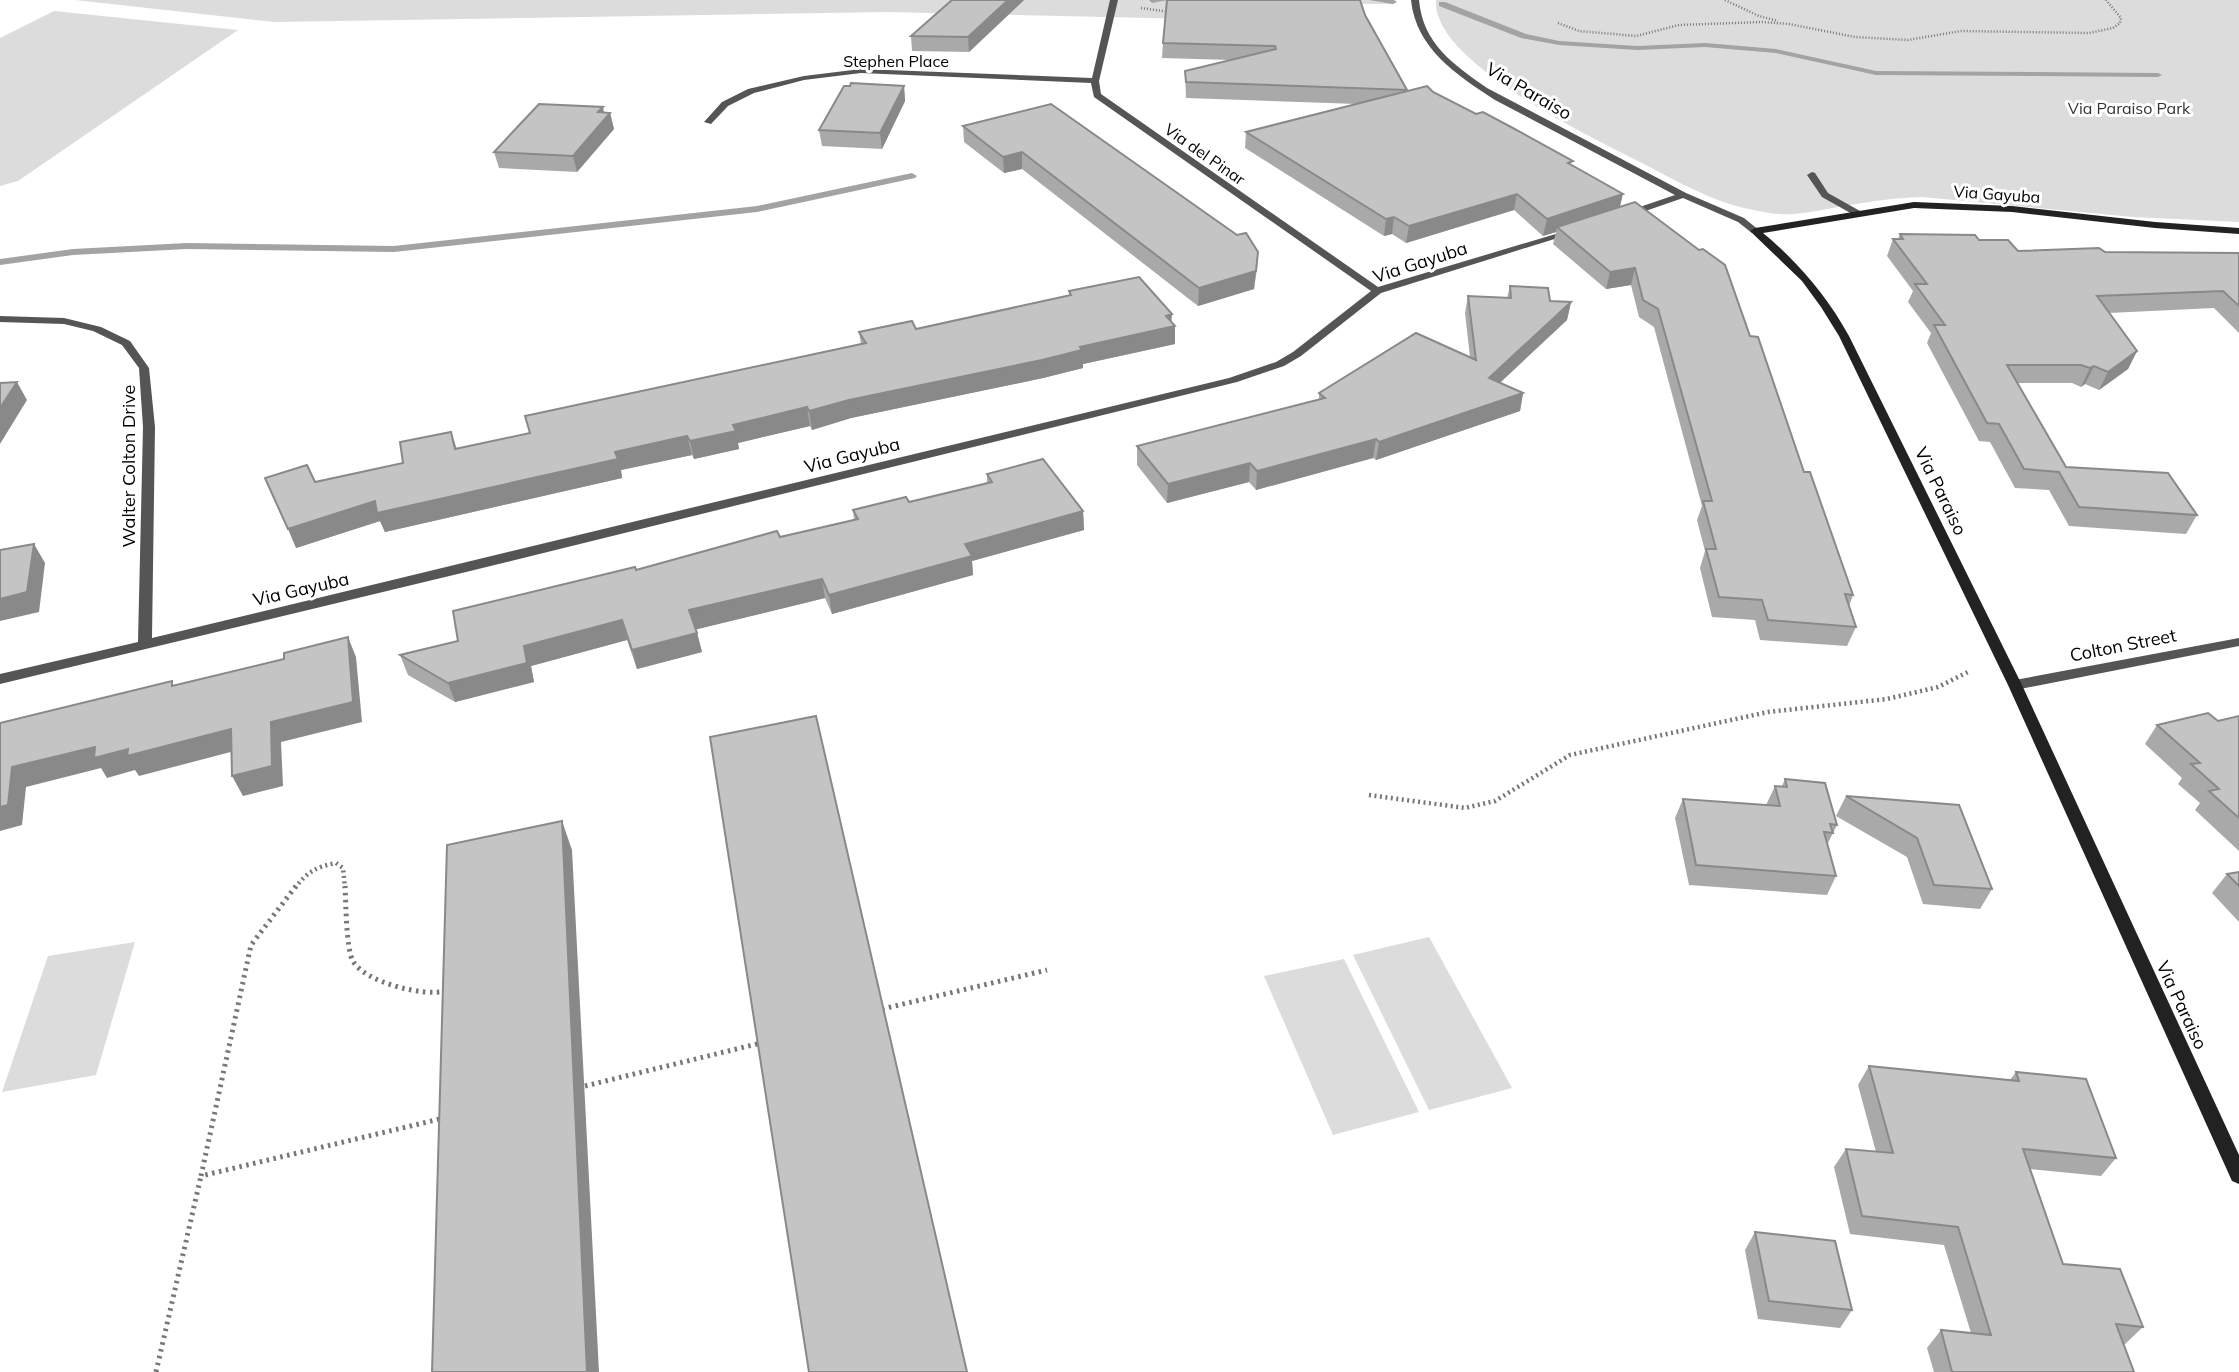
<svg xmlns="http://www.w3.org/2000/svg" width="2239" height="1372" font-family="Mulish,sans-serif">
  <rect width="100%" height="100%" fill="#fff"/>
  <!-- green -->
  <g fill="#dcdcdc">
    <path d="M75,0H1393L1394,4L1238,3L1237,20L886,12L275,22Z"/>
    <path d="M1436,0H2239V222L2133,217L1922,197C1893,198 1866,202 1838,207C1815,211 1792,217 1769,213C1752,210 1734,206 1718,200C1690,189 1663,174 1636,160C1589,136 1431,61 1436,0Z"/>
    <path d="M54,11L238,30L18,181L0,186V38Z"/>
    <path d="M1429,937L1512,1088L1429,1110L1353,955Z"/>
    <path d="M135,942L96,1075L2,1092L48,956Z"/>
    <path d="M1344,959L1419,1112L1333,1135L1264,976Z"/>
  </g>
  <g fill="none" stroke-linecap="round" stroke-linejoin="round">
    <!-- stream -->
    <g fill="#a3a3a3" fill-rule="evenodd">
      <path d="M1149,0H1168L1152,3Z"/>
      <path d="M1369,0H1394L1397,2L1393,4Z"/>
      <path d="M1439,2H1445L1526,34L1559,41L1637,46L1705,43L1776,49L1876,71L2158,73L2162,75L2158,77L1876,75L1776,53L1705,47L1637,50L1559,45L1521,38L1439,6Z"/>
      <path d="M912,173L917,176L915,178L757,212L394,252L187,249L73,255L0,265V259L73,249L187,243L394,246L757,206Z"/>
    </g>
    <!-- path-far2 -->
    <g stroke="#777" stroke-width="2.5" stroke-dasharray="1 2" stroke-linecap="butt">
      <path d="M1725,0L1759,16L1778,21"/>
      <path d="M1141,8L1170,12"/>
      <path d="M1558,23L1579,31L1636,36L1679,25L1763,22L1789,24L1855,37L1908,40L1961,31L2089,33L2113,28L2120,23L2121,18L2106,0"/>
    </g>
    <!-- path-far1 -->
    <g stroke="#777" stroke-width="4.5" stroke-dasharray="2 3.5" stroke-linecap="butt">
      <path d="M1369,795L1465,808L1495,801L1570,755L1768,712L1887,699L1938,687L1970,671"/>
      <path d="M295,888C307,872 316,867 336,863L343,868L345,888"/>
    </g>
    <!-- path -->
    <g stroke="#777" stroke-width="5" stroke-dasharray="2.5 4.5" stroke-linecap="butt">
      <path d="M296,886L251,945L201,1176L444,1118"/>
      <path d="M345,886C346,903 346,949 353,961C364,982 424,997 446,991"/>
      <path d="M882,1009L1047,970"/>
      <path d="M585,1086L761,1043"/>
      <path d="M156,1372L201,1176"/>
    </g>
    <!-- lane -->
    <path fill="#555" fill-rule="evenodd" d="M1812,172L1815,173L1828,193L1860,211V215H1854L1822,197L1807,175Z"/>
    <!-- street -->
    <g fill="#555" fill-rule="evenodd">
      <path d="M1110,0H1118L1099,81L1101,94L1378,287L1569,230L1577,232L1381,293L1301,356L1284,366L1237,382L466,572L0,684V674L138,642L143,427L139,368L122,345L93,331L64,324L0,322V316L64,318L101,327L130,341L149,368L155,427L152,638L1229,378L1276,362L1293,352L1371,291L1094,97L1091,83L861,73L804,80L754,93L728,106L711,124L704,122L722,102L748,89L804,76L861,69L1092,78Z"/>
      <path d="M1411,0H1419C1423,44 1453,64 1487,88L1686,193L1744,218L1760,231L1752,233L1738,222L1683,198L1631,216H1625V212L1675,195L1495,100C1457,75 1416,49 1411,0Z"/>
      <path d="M2239,638V646L2015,690L2008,685L2015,680Z"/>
    </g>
    <!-- secondary -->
    <path fill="#222" fill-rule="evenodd" d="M1914,202L2012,206L2155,222L2239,228V234L2155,228L2012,212L1914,208L1763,233C1798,262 1827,296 1849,336L2022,685L2239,1155V1184L2232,1181L2008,685L1839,336L1821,307L1802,281L1750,231L1755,228Z"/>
  </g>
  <!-- wall -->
  <g fill="#a9a9a9">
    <path d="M952,0H1024L969,52L912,51L911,36Z"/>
    <path d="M1365,15L1407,91L1433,92L1572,165L1620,206L1750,336L1853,595L1849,606L1856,627L1847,646L1760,640L1755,620L1712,617L1700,568L1705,551L1697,520L1702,506L1654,327L1639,317L1631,285L1606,289L1553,244L1556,232L1543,236L1514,210L1406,243L1392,234L1384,236L1245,148L1246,132L1357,104L1186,98L1185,71L1231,60L1162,58L1163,43Z"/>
    <path d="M904,86L905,101L882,149L822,146L819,130Z"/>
    <path d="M1051,104L1257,269L1254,289L1198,306L1022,169L1004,173L964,142L963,126Z"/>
    <path d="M604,113H610L614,129L577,172L499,168L494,152Z"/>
    <path d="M1900,234L1979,240L2018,251L2239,253V333L2214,308L2109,313L2137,351L2128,369L2099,390L2085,384L2081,387L2072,383H2017L2066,467L2197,515L2186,534L2069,526L2049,490L2015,488L1990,442L1979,441L1927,343L1931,333L1908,302L1913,291L1887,256L1893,239H1898Z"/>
    <path d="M1510,286L1550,301L1571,302L1567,320L1500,382L1523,393L1520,411L1376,460L1373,458L1256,490L1249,482L1167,503L1137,465V446L1319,399V393L1470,357L1465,313L1468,296L1507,298Z"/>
    <path d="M1069,291L1171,322L1175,344L1083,364V368L1043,378L851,418L812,430L810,426L738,443L739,449L694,459L692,455L621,470L622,478L385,532L380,521L296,548L315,482L403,463L451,432L457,449L530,433L861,344L859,332L916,329L1069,295Z"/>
    <path d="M987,474L1083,511L1084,530L972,561L973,575L832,614L825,598L696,629L702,652L637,669L627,640L531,666L534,682L455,702L408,675L400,655L458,641L636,570L854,520L853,510L909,502L987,483Z"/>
    <path d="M2239,716V851L2195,810L2200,803L2178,784L2182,778L2145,744L2157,725L2218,721Z"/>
    <path d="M1785,779L1837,825L1827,845L1836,876L1827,895L1689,885L1675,818L1683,799L1766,805L1775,786H1782Z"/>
    <path d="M1846,796L1959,805L1992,889L1980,909L1923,904L1907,857L1836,816Z"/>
    <path d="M2239,872V922L2212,893L2227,874Z"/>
    <path d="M1869,1066L2010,1080L2016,1072L2116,1158L2101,1176L2030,1169L2063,1264L2143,1327L2125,1344H2124L2134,1372H1934L1927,1348L1941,1330L1971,1333L1944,1245L1850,1234L1834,1167L1846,1149L1876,1152L1858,1085Z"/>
    <path d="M1755,1232L1852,1310L1840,1328L1758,1319L1745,1250Z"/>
  </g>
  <!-- shaded-wall -->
  <g fill="#898989">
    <path d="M1008,0H1024L969,52L968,37Z"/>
    <path d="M904,86L905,101L882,149L880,133Z"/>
    <path d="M603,107L605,118L610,113L614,129L577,172L573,156L598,112Z"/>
    <path d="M1022,152V169L1004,173L1003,157Z"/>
    <path d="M1517,194L1514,210L1406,243L1409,226Z"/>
    <path d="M1623,194L1619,211L1557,227L1556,232L1543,236L1547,219Z"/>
    <path d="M1394,217L1392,234L1384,236L1386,219Z"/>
    <path d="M1258,252L1254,289L1198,306L1199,288Z"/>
    <path d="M1635,268L1631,285L1606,289L1610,272Z"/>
    <path d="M1571,302L1567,320L1486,396L1489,378Z"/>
    <path d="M1172,314L1171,327L1175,326V344L1083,364V368L1043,378L851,418L812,430L809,411Z"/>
    <path d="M2137,351L2128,369L2099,390L2108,372Z"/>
    <path d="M2094,366L2085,384L2081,387L2090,368Z"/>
    <path d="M17,382L27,400L0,444V408Z"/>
    <path d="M1523,393L1520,411L1376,460L1379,442Z"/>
    <path d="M807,407L810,426L738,443L739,449L694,459L690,441L733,425Z"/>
    <path d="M687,436L692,455L621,470L622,478L385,532L380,521L296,548L288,529L375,501Z"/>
    <path d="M1376,439L1373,458L1256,490L1257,471Z"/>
    <path d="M1250,463L1249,482L1167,503L1168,484Z"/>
    <path d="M1083,511L1084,530L972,561L973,575L832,614L829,595L965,544Z"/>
    <path d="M34,544L45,563L39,612L0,621V599Z"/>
    <path d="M822,579L825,598L694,630L689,610Z"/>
    <path d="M622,620L627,640L531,666L534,682L455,702L448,683L524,646Z"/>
    <path d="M697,633L702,652L637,669L632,650Z"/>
    <path d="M348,637L356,657L362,722L281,742L283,786L243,796L232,776L271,722Z"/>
    <path d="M231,729L242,749L139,776L135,770L107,778L101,768L26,787L22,825L0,831V807L12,767L95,747Z"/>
    <path d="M562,821L572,850L599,1372H587Z"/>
  </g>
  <!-- building -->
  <g fill="#c4c4c4" stroke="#898989" stroke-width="2">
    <path d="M952,0H1008L968,37L911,36Z"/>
    <path d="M1167,0H1360L1365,15L1407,90L1186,82L1185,71L1276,49L1275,46L1163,43Z"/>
    <path d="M851,83L904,86L880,133L819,130L844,86H850Z"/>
    <path d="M1427,86L1433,92L1476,114L1483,112L1511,127L1573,161L1568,163L1623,194L1547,219L1517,194L1409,226L1394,217L1386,219L1246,132Z"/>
    <path d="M539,104L603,107L598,112L610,113L573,156L494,152Z"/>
    <path d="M1051,104L1237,235L1246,233L1258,252L1256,271L1199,288L1022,152L1003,157L963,126Z"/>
    <path d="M1635,202L1699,250L1703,249L1725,265L1750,336L1758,337L1804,472H1810L1853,595L1845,594L1856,627L1768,620L1762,600L1719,597L1706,549H1716L1703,501H1712L1658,309L1643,300L1635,268L1610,272L1557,227Z"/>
    <path d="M1900,234L1975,235L1979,240H2008L2018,251L2099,248L2105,252L2239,253V306L2223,291L2097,296L2137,351L2108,372L2094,366L2090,368L2081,365H2007L2066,467L2168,473L2197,515L2079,507L2059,472L2024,469L1999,424L1987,423L1934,325H1945L1915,284H1927L1893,239H1903Z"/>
    <path d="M1139,277L1172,314L1166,316L1175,326L1080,347L1082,350L1042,360L849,400L809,411L807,407L733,425L736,431L690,441L687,436L615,452L618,459L377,513L375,501L288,529L265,478L307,465L315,482L403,463L400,442L451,432L455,449L530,433L525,416L866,343L859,332L912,321L916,329L1071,295L1069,291Z"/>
    <path d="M1510,286L1548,288L1550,301L1571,302L1489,378L1523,393L1379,442L1376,439L1257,471L1250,463L1168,484L1137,446L1325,398L1319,393L1416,333L1476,360L1468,296L1511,298Z"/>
    <path d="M17,382L0,408V383Z"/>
    <path d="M1043,459L1083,511L965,544L972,556L829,595L822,579L689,610L697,633L632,650L622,620L524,646L527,663L448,683L400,655L458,641L453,611L635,567L636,570L777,531L780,537L858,519L853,510L906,497L909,502L992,482L987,474Z"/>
    <path d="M34,544L27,592L0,599V550Z"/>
    <path d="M348,637L353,702L271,722L272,766L232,776L231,729L127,756L128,749L94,758L95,747L12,767L8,805L0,807V723L172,681V686L284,659V653Z"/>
    <path d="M2208,713L2218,721L2239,716V818L2209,791L2219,789L2191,764L2200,763L2157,725Z"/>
    <path d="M816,716L967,1372H809L710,737Z"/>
    <path d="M1785,779L1825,783L1837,825L1830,824L1833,833L1824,832L1836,876L1696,865L1683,799L1780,806L1775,786L1787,787Z"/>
    <path d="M1846,796L1959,805L1992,889L1934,885L1917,838Z"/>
    <path d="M562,821L587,1372H432L447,845Z"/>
    <path d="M2239,872V886L2227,874Z"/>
    <path d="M1869,1066L2019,1081L2016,1072L2086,1079L2116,1158L2023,1149L2063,1264L2120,1269L2143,1327L2116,1324L2134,1372H1952L1941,1330L1991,1335L1958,1227L1862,1216L1846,1149L1893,1153Z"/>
    <path d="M1755,1232L1835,1241L1852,1310L1769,1301Z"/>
  </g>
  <g text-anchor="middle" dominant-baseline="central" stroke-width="6" stroke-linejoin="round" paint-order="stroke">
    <!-- far-street labels -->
    <g font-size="16" fill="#000" stroke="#fff">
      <text x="896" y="61">Stephen Place</text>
      <text transform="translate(1205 154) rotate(35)">Via del Pinar</text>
      <text transform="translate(1997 194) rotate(4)">Via Gayuba</text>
    </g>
    <!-- far-park labels -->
    <g font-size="16" fill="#333" stroke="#fff">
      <text x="2129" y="108">Via Paraiso Park</text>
    </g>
    <!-- street labels -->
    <g font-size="18" fill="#000" stroke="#fff">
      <text transform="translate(1529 91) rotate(30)">Via Paraiso</text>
      <text transform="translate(1420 262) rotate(-18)">Via Gayuba</text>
      <text transform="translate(852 455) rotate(-14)">Via Gayuba</text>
      <text transform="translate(128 466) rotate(-90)">Walter Colton Drive</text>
      <text transform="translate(1941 491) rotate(64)">Via Paraiso</text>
      <text transform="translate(301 589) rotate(-13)">Via Gayuba</text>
      <text transform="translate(2123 645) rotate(-11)">Colton Street</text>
      <text transform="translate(2182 1005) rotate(65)">Via Paraiso</text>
    </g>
  </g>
</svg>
